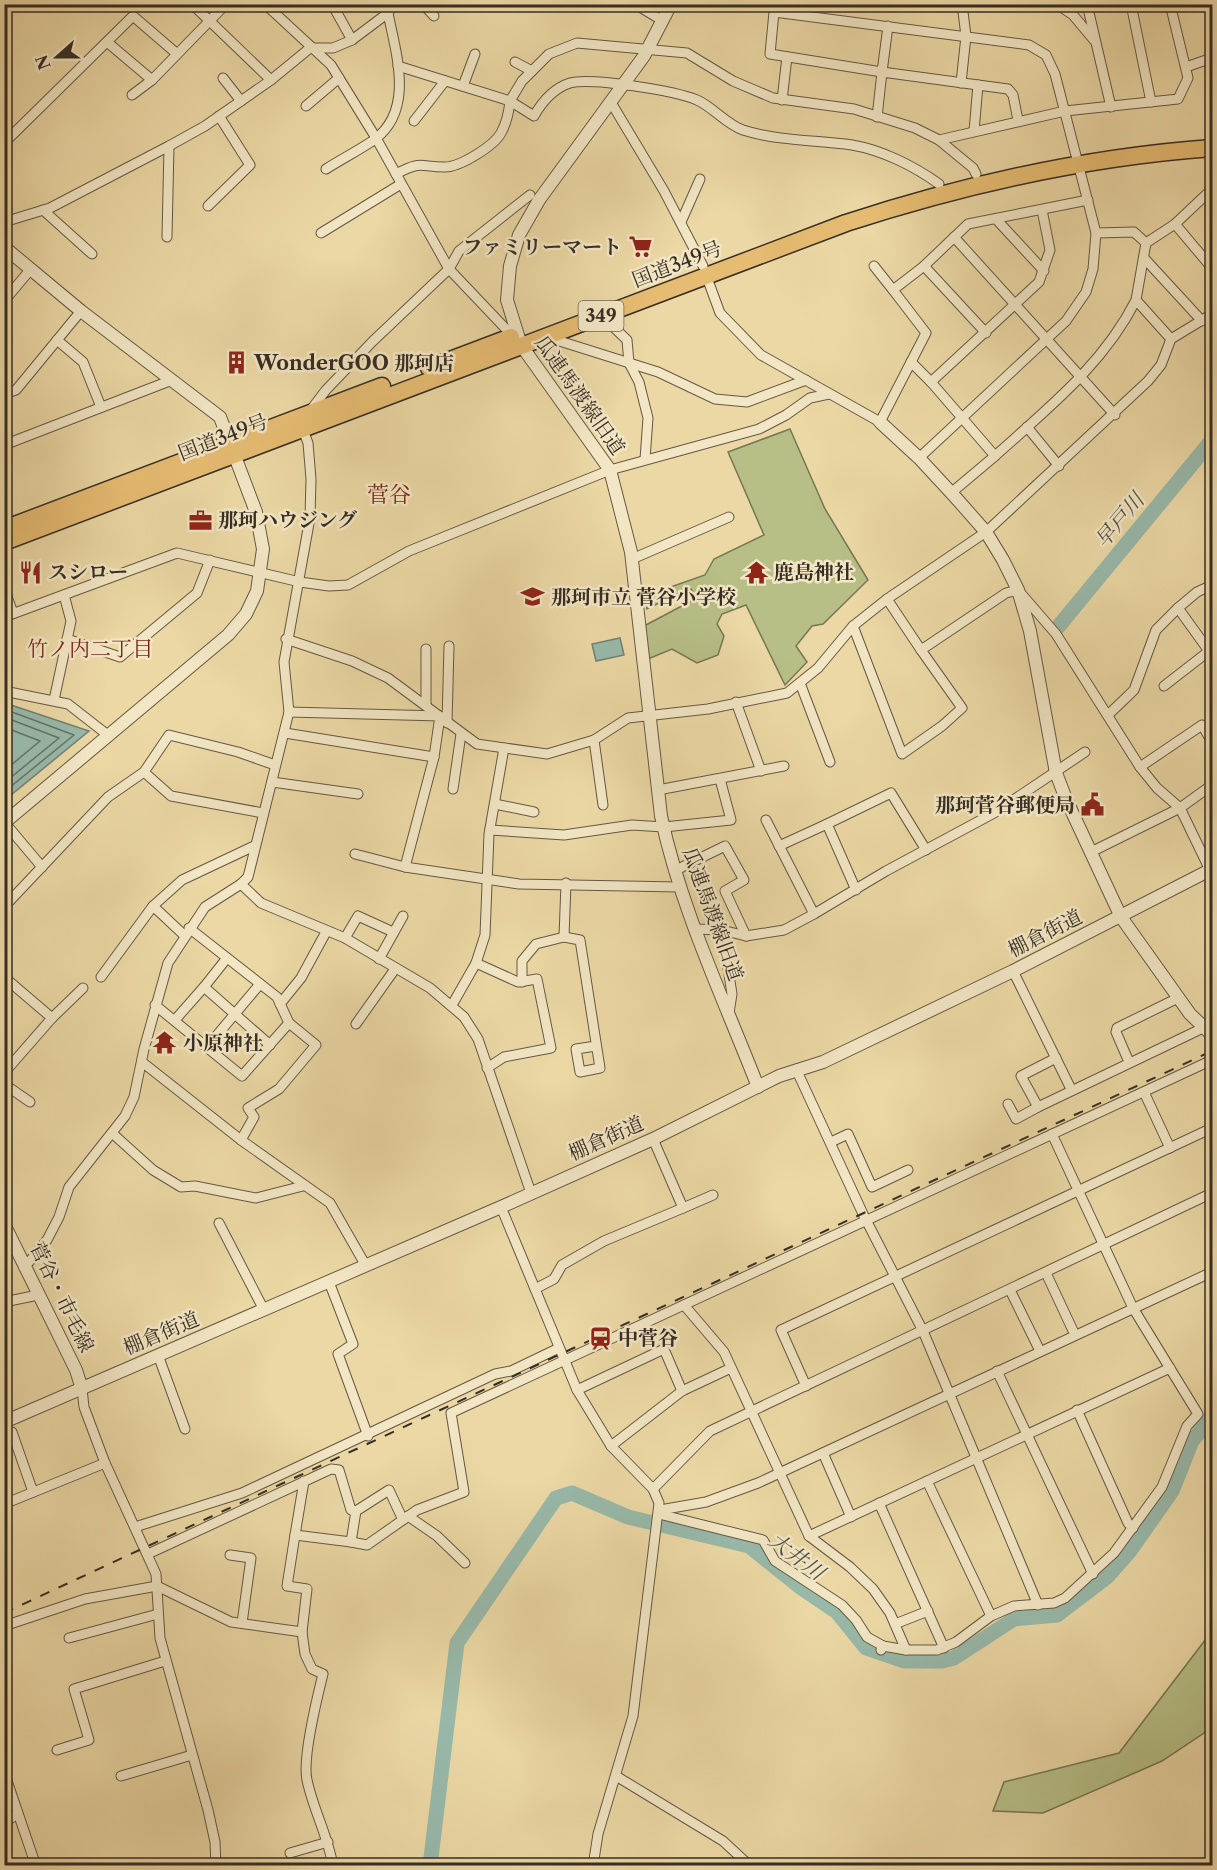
<svg xmlns="http://www.w3.org/2000/svg" width="1217" height="1870" font-family="'Libre Caslon Text','Noto Serif JP',serif">
  <rect width="100%" height="100%" fill="#ebd8a5"/>
  <filter id="stains"><feTurbulence type="fractalNoise" baseFrequency=".00333" numOctaves="4"/><feColorMatrix values="0 0 0 0 .2 0 0 0 0 .09 0 0 0 0 .02 0 0 0 .5 -.17"/></filter>
  <radialGradient id="worn" r=".72"><stop offset=".6" stop-color="#630" stop-opacity="0"/><stop offset="1" stop-color="#630" stop-opacity=".3"/></radialGradient>
  <!-- green -->
  <g fill="#b7bf86" stroke="#777655" stroke-width="1.5">
    <path d="M790,429L825,509L868,580L823,624L812,626L796,646L807,662L785,685L746,605L722,614L717,624L724,636L718,655L697,663L672,649L648,659L644,626L697,598L690,588L647,609L645,596L705,575L714,559L764,535L728,452Z"/>
    <path d="M1212,1631V1719L1207,1731L1162,1761L1043,1813L993,1811L1004,1782L1119,1753Z"/>
  </g>
  <!-- water -->
  <g fill="#98b9aa" stroke="#718174" stroke-width="1.5">
    <path d="M620,638L624,655L596,661L592,644Z"/>
    <path d="M5,703L89,731L5,800L4,703Z"/>
  </g>
  <g fill="none" stroke-linecap="round" stroke-linejoin="round">
    <!-- shore -->
    <g stroke="#687367" stroke-width="1.5">
      <path d="M4,709L74,735L4,792"/>
      <path d="M4,717L59,738L4,783"/>
      <path d="M4,727L40,741L4,771"/>
    </g>
    <!-- river -->
    <g stroke="#98b9aa" stroke-width="15">
      <path d="M1058,627L1212,440"/>
      <path d="M430,1866L457,1643L556,1498L572,1493L628,1517L749,1546L800,1587L837,1612L866,1648L904,1661H942L954,1658L1014,1619L1057,1615L1107,1577L1130,1551L1172,1491L1192,1441L1212,1417"/>
    </g>
    <defs>
      <g id="minor">
        <path d="M192,4L271,80"/>
        <path d="M265,4L331,65L376,138L449,269L505,328L516,335"/>
        <path d="M332,4L352,40"/>
        <path d="M423,4L434,16"/>
        <path d="M635,4L663,21"/>
        <path d="M1057,4L1073,15L1094,40"/>
        <path d="M1087,4L1111,107"/>
        <path d="M1131,4L1151,102"/>
        <path d="M888,26L882,72L770,54L774,12L1029,45L1046,55L1055,74L1096,233L1093,269L1086,292L1066,321L919,458"/>
        <path d="M107,42L152,80L226,4"/>
        <path d="M515,62L532,71"/>
        <path d="M398,66L510,101L522,81L549,54L577,43L687,53L733,81L773,98L854,109L915,128L939,140L973,168L976,174"/>
        <path d="M1186,67L1212,58"/>
        <path d="M223,78L241,101"/>
        <path d="M961,83L966,36L962,4"/>
        <path d="M463,86L475,54"/>
        <path d="M132,95L152,80"/>
        <path d="M782,100L787,57"/>
        <path d="M612,104L664,191L703,266"/>
        <path d="M306,106L339,78"/>
        <path d="M877,117L882,72L978,85"/>
        <path d="M414,121L445,81"/>
        <path d="M974,131L978,85L1008,89L1013,95L1018,120"/>
        <path d="M939,140L1065,111L1178,99L1188,78L1170,4"/>
        <path d="M4,143L133,16L176,53"/>
        <path d="M326,169C342,159 359,150 374,140C415,110 396,54 388,13"/>
        <path d="M396,174C422,160 419,167 445,167C460,167 494,146 501,133C506,124 509,111 510,101L534,116C542,102 554,88 570,83C591,77 676,91 697,100C713,107 726,124 743,130C777,141 816,140 852,145C882,150 914,166 939,184"/>
        <path d="M208,206L250,165L219,116"/>
        <path d="M43,210L92,254"/>
        <path d="M1042,210L1050,250L1039,282L931,382L995,456C1048,408 1103,365 1136,300"/>
        <path d="M996,219L1044,271"/>
        <path d="M4,222L50,208L169,146L205,126L271,80L310,48H333L352,40L388,13L394,4"/>
        <path d="M681,222L700,179"/>
        <path d="M1175,224L1212,268"/>
        <path d="M321,233L401,184"/>
        <path d="M1096,233L1134,232L1146,243L1175,224L1212,189"/>
        <path d="M167,237L169,146"/>
        <path d="M954,237L1115,415"/>
        <path d="M1146,243L1136,300L1171,339"/>
        <path d="M1144,258L1202,321"/>
        <path d="M874,266L893,290"/>
        <path d="M924,266L986,333"/>
        <path d="M706,275L720,313L761,355L880,422L926,333L893,290L924,266L968,224L1088,200"/>
        <path d="M4,301L30,270"/>
        <path d="M601,315L627,340L629,363L639,382L648,418L645,459"/>
        <path d="M550,338L658,372L715,399L747,402L806,380"/>
        <path d="M57,340L83,362L101,407"/>
        <path d="M911,362L931,382"/>
        <path d="M4,394L16,390L81,311"/>
        <path d="M310,411L326,390L373,341L449,269L459,251L530,195"/>
        <path d="M1027,427L1059,466"/>
        <path d="M303,430L308,443L311,479L310,518L284,662L289,712L248,877L241,884L261,903L345,938L430,988L464,1017L478,1039L531,1193"/>
        <path d="M4,445L172,380"/>
        <path d="M951,493L995,456"/>
        <path d="M632,559L729,517"/>
        <path d="M4,588L13,613"/>
        <path d="M887,599L921,650L1006,593L1018,590L1056,634L1140,767L1157,788L1180,808L1210,870"/>
        <path d="M4,617L177,553L300,582L329,586L348,585L409,551L610,470L759,429L786,415L810,398L829,394"/>
        <path d="M853,626L902,754L942,726L962,708L921,650"/>
        <path d="M67,639L120,657L197,593L210,560"/>
        <path d="M286,639L352,661L388,678L477,744L547,754L594,740L628,718L708,709L787,693L818,668L853,626L887,599L986,532L1148,381L1161,365L1171,339L1212,314"/>
        <path d="M800,683L830,762"/>
        <path d="M1164,686L1209,651L1178,608L1197,592L1212,585"/>
        <path d="M4,691L68,704L109,736"/>
        <path d="M54,700L71,621L64,595"/>
        <path d="M736,702L761,771"/>
        <path d="M426,705V649"/>
        <path d="M289,712L440,716L434,757"/>
        <path d="M1108,715L1134,690L1156,630L1178,608"/>
        <path d="M447,723L449,646"/>
        <path d="M285,733L434,757L405,867L519,884L679,887"/>
        <path d="M594,740L603,805"/>
        <path d="M1140,767L1202,725L1212,742"/>
        <path d="M144,772L171,796L263,813"/>
        <path d="M272,782L358,794"/>
        <path d="M453,789L461,734"/>
        <path d="M658,790L784,766"/>
        <path d="M495,804L534,812"/>
        <path d="M5,823L42,867"/>
        <path d="M490,830L564,835L632,825L664,827L731,820L720,779"/>
        <path d="M779,846L827,824"/>
        <path d="M1091,852L1180,808L1212,785"/>
        <path d="M355,854L405,867"/>
        <path d="M674,871L725,846L744,880L725,891L746,936"/>
        <path d="M856,890L827,824L891,793L926,850"/>
        <path d="M153,906L185,936"/>
        <path d="M4,907L108,797L144,772L169,735L238,752L275,765"/>
        <path d="M814,914L886,871L994,813L1085,752"/>
        <path d="M695,929L722,930L746,936L784,930L814,914L766,820"/>
        <path d="M722,930L732,994L729,1013"/>
        <path d="M564,937L566,883"/>
        <path d="M345,938L358,916L393,932"/>
        <path d="M379,959L403,916"/>
        <path d="M476,963L485,935L489,834L504,748"/>
        <path d="M1013,971L1071,1089"/>
        <path d="M4,977L52,1018L4,1073"/>
        <path d="M101,977L153,906L182,880L254,846"/>
        <path d="M522,982V961L536,944L564,937L580,940L600,1068L580,1072L576,1049L596,1046"/>
        <path d="M204,987L227,958"/>
        <path d="M280,1004L301,978L326,932"/>
        <path d="M155,1005L242,1076L289,1023L277,997L189,928"/>
        <path d="M452,1005L476,963L518,982L537,979L551,1048L504,1057L487,1068"/>
        <path d="M52,1018L83,988"/>
        <path d="M175,1020L204,987L270,1045"/>
        <path d="M356,1024L395,969"/>
        <path d="M207,1047L260,984"/>
        <path d="M1056,1058L1021,1076L1038,1107L1203,1028"/>
        <path d="M142,1062L241,1140L330,1203L366,1266"/>
        <path d="M1129,1062L1116,1032L1117,1028L1178,998"/>
        <path d="M796,1069L863,1214L923,1331L1038,1605"/>
        <path d="M4,1084L30,1102"/>
        <path d="M1144,1092L1170,1148"/>
        <path d="M1008,1104L1016,1119L1038,1107"/>
        <path d="M112,1133L153,1170L181,1187L195,1186L256,1198L303,1186"/>
        <path d="M653,1139L683,1208L713,1195"/>
        <path d="M241,1140L254,1117L248,1108L279,1089L316,1045L289,1023"/>
        <path d="M831,1142L848,1134L872,1187L908,1170"/>
        <path d="M501,1207L577,1390L611,1446L653,1489L659,1503L633,1716L598,1834L593,1866"/>
        <path d="M219,1223L264,1310"/>
        <path d="M24,1268L47,1240L59,1217L69,1187L125,1116L134,1097L144,1049L168,963L205,907L241,884"/>
        <path d="M1046,1273L1075,1335"/>
        <path d="M329,1282L353,1344L338,1354L368,1436"/>
        <path d="M535,1289L554,1279L562,1265L604,1241L683,1208"/>
        <path d="M1010,1290L1040,1351"/>
        <path d="M4,1302L38,1295"/>
        <path d="M684,1305L724,1352L809,1536L850,1567L873,1589L890,1613L906,1650"/>
        <path d="M158,1355L185,1429"/>
        <path d="M997,1371L1093,1574"/>
        <path d="M806,1386L781,1330L1212,1128"/>
        <path d="M82,1389L84,1407L105,1463L156,1574L160,1638L208,1810L215,1842L216,1866"/>
        <path d="M577,1390L664,1349L682,1391"/>
        <path d="M1077,1410L1128,1523L1133,1528"/>
        <path d="M12,1432L33,1492"/>
        <path d="M611,1446L682,1391L731,1368"/>
        <path d="M823,1453L851,1517"/>
        <path d="M927,1481L991,1616"/>
        <path d="M653,1489L710,1431L1212,1193"/>
        <path d="M879,1503L944,1648"/>
        <path d="M4,1504L105,1463"/>
        <path d="M660,1510L706,1502L758,1483L1212,1272"/>
        <path d="M356,1511L389,1490L403,1520"/>
        <path d="M659,1514L763,1540L775,1561L842,1605L856,1620L867,1637L883,1646"/>
        <path d="M408,1516L437,1536L465,1563"/>
        <path d="M135,1527L242,1493L495,1374L511,1371L559,1348"/>
        <path d="M295,1535L287,1586L307,1589L302,1632"/>
        <path d="M809,1536L1170,1368"/>
        <path d="M351,1542L367,1545L417,1510L464,1492L451,1413L1212,1060"/>
        <path d="M148,1554L331,1469L339,1470L351,1510L356,1511L351,1542L295,1535L304,1481"/>
        <path d="M230,1555L251,1558L242,1623"/>
        <path d="M895,1624L928,1611"/>
        <path d="M4,1626L85,1599L157,1586L231,1622L302,1632L305,1654L312,1669L323,1674C317,1698 302,1758 307,1780C313,1809 328,1836 333,1866"/>
        <path d="M69,1638L158,1614"/>
        <path d="M881,1650L883,1646L906,1650H937L956,1642L991,1616L1014,1606L1054,1603L1065,1598L1114,1553L1162,1487L1187,1426L1198,1414L1133,1308L1052,1134"/>
        <path d="M57,1750L89,1740L74,1689L165,1661"/>
        <path d="M4,1772L36,1866"/>
        <path d="M121,1776L192,1755"/>
        <path d="M616,1776L723,1841L750,1866"/>
        <path d="M4,1822L18,1814"/>
        <path d="M290,1853L328,1842"/>
      </g>
      <g id="tertiary">
        <path d="M671,4L644,56L539,200L519,235L510,266L507,300L521,345L610,470L631,552L661,816C681,910 723,997 758,1087"/>
        <path d="M4,247L81,311L220,417L256,512L263,549L257,591L246,614L228,635L4,823"/>
        <path d="M880,422L919,458L956,498L986,532L1003,560L1018,590L1030,631L1056,773L1066,799L1121,917L1190,1014L1212,1035"/>
        <path d="M4,1224L76,1370L82,1389"/>
        <path d="M4,1422L501,1207L653,1139L779,1076L823,1062L1013,971L1212,869"/>
      </g>
      <g id="trunk">
        <path d="M429,368L511,337"/>
        <path d="M4,529L382,386"/>
        <path d="M4,542L846,223C966,184 1087,157 1212,148"/>
      </g>
    </defs>
    <!-- minor casing -->
    <use href="#minor" stroke="#645844" stroke-width="11"/>
    <!-- tertiary casing -->
    <use href="#tertiary" stroke="#645844" stroke-width="14"/>
    <!-- trunk casing -->
    <use href="#trunk" stroke="#372d24" stroke-width="19"/>
    <!-- minor -->
    <use href="#minor" stroke="#f2e6c4" stroke-width="9"/>
    <!-- tertiary -->
    <use href="#tertiary" stroke="#f2e6c4" stroke-width="12"/>
    <!-- trunk -->
    <use href="#trunk" stroke="#e6bc72" stroke-width="16"/>
    <!-- rail -->
    <path stroke="#372d24" stroke-width="2" stroke-dasharray="10 10" stroke-linecap="butt" d="M4,1613L1212,1051"/>
  </g>
  <!-- icons -->
  <defs>
    <symbol id="supermarket-bare" viewBox="-9 -9 18 18"><path d="M-6-5.5h2.5l.6 2H6L4.5 2H-2.5L-4.4-4H-6ZM-1.5 3.2a1.3 1.3 0 1 0 .1 0ZM3 3.2a1.3 1.3 0 1 0 .1 0Z" fill="#8f2418" stroke="#f2e6c4" stroke-width="2.5" paint-order="stroke"/></symbol>
    <symbol id="building-bare" viewBox="-9 -9 18 18"><path d="M-4-6H4V6H1V3H-1V6H-4ZM-2.5-4.3h1.7v1.8h-1.7ZM.8-4.3h1.7v1.8H.8ZM-2.5-1h1.7V.8h-1.7ZM.8-1h1.7V.8H.8Z" fill="#8f2418" stroke="#f2e6c4" stroke-width="2.5" paint-order="stroke"/></symbol>
    <symbol id="office-bare" viewBox="-9 -9 18 18"><path d="M-6-3h4V-5.5h4V-3h4V5H-6ZM-1-4.5V-3h2v-1.5ZM-6 0V1H6V0Z" fill="#8f2418" stroke="#f2e6c4" stroke-width="2.5" paint-order="stroke"/></symbol>
    <symbol id="restaurant-bare" viewBox="-9 -9 18 18"><path d="M-5-6h1v4h1v-4h1v4h1v-4h1v5L-1.5 .5V6h-2V.5L-5-1ZM5-6V6H3V1.5H1.5Q1.5-4 5-6Z" fill="#8f2418" stroke="#f2e6c4" stroke-width="2.5" paint-order="stroke"/></symbol>
    <symbol id="temple-bare" viewBox="-9 -9 18 18"><path d="M0-6L5-2H3V0L6.5 2.5H4V6H1.5V3h-3V6H-4V2.5H-6.5L-3 0V-2H-5Z" fill="#8f2418" stroke="#f2e6c4" stroke-width="2.5" paint-order="stroke"/></symbol>
    <symbol id="school-bare" viewBox="-9 -9 18 18"><path d="M0-5L7-2L0 1L-7-2ZM-4 1L0 2.5L4 1V4Q0 6-4 4Z" fill="#8f2418" stroke="#f2e6c4" stroke-width="2.5" paint-order="stroke"/></symbol>
    <symbol id="civic-bare" viewBox="-9 -9 18 18"><path d="M-.6-6.5H3V-4.5H.6V-3L4-1V1h2V6H-6V1h2V-1L-.6-3ZM-1.2 2.5V6h2.4V2.5Z" fill="#8f2418" stroke="#f2e6c4" stroke-width="2.5" paint-order="stroke"/></symbol>
    <symbol id="station-bare" viewBox="-9 -9 18 18"><path d="M-3-6H3Q5-6 5-4V2Q5 4 3 4L4.5 6H3L1.5 4h-3L-3 6H-4.5L-3 4Q-5 4-5 2V-4Q-5-6-3-6ZM-3.5-4v3h7v-3ZM-3.5 1v1.5H-2V1ZM2 1v1.5H3.5V1Z" fill="#8f2418" stroke="#f2e6c4" stroke-width="2.5" paint-order="stroke"/></symbol>
  </defs>
  <g fill-rule="evenodd">
    <use href="#supermarket-bare" x="624" y="230" width="33" height="33"/>
    <use href="#building-bare" x="220" y="346" width="33" height="33"/>
    <use href="#office-bare" x="184" y="504" width="33" height="33"/>
    <use href="#restaurant-bare" x="14" y="556" width="33" height="33"/>
    <use href="#temple-bare" x="740" y="556" width="33" height="33"/>
    <use href="#school-bare" x="516" y="580" width="33" height="33"/>
    <use href="#civic-bare" x="1076" y="788" width="33" height="33"/>
    <use href="#temple-bare" x="148" y="1026" width="33" height="33"/>
    <use href="#station-bare" x="584" y="1322" width="33" height="33"/>
  </g>
  <g text-anchor="middle" dominant-baseline="central" stroke-width="5" stroke-linejoin="round" paint-order="stroke">
    <!-- shield labels -->
    <rect fill="#f2e6c4" stroke="#6f6454" stroke-width="1.5" x="578.5" y="301" width="45" height="30" rx="4.5"/>
    <g font-size="18" font-weight="bold" fill="#372d24">
      <text x="601" y="316">349</text>
    </g>
    <!-- poi labels -->
    <g font-size="20" font-weight="bold" fill="#372d24" stroke="#f2e6c4" text-anchor="start">
      <text x="622" y="247" text-anchor="end">ファミリーマート</text>
      <text x="254" y="363">WonderGOO 那珂店</text>
      <text x="218" y="520">那珂ハウジング</text>
      <text x="48" y="572">スシロー</text>
      <text x="774" y="572">鹿島神社</text>
      <text x="551" y="597">那珂市立 菅谷小学校</text>
      <text x="1075" y="805" text-anchor="end">那珂菅谷郵便局</text>
      <text x="183" y="1043">小原神社</text>
      <text x="618" y="1338">中菅谷</text>
    </g>
    <!-- street labels -->
    <g font-size="20" fill="#372d24" stroke="#f2e6c4">
      <text transform="translate(677 264) rotate(-21)">国道349号</text>
      <text transform="translate(580 395) rotate(55)">瓜連馬渡線旧道</text>
      <text transform="translate(223 437) rotate(-21)">国道349号</text>
      <text transform="translate(713 914) rotate(70)">瓜連馬渡線旧道</text>
      <text transform="translate(1045 933) rotate(-27)">棚倉街道</text>
      <text transform="translate(606 1138) rotate(-24)">棚倉街道</text>
      <text transform="translate(62 1297) rotate(64)">菅谷・市毛線</text>
      <text transform="translate(161 1333) rotate(-23)">棚倉街道</text>
    </g>
    <!-- water labels -->
    <g font-size="21" font-style="italic" fill="#4f5046" stroke="#f2e6c4">
      <text transform="translate(1119 520) rotate(-50)">早戸川</text>
      <text transform="translate(797 1556) rotate(37)">大井川</text>
    </g>
    <!-- neighbourhood labels -->
    <g font-size="21" fill="#7a1f14" stroke="#f2e6c4">
      <text x="90" y="648">竹ノ内二丁目</text>
    </g>
    <!-- quarter labels -->
    <g font-size="22" fill="#7a1f14" stroke="#f2e6c4">
      <text x="389" y="494">菅谷</text>
    </g>
  </g>
  <!-- margin -->
  <rect width="1217" height="1870" fill="none" stroke="#ebd8a5" stroke-width="24"/>
  <rect x="6" y="6" width="1205" height="1858" fill="none" stroke="#372d24" stroke-width="3"/>
  <rect x="12" y="12" width="1193" height="1846" fill="none" stroke="#372d24" stroke-width="1.5"/>
  <!-- north arrow -->
  <g transform="translate(57 57) rotate(249)" stroke="#f2e6c4" stroke-width="4.5" paint-order="stroke">
  <path d="M0-4.5L10 22L0 15L-10 22Z" fill="#372d24"/>
  <text y="-9" font-size="16" font-weight="bold" text-anchor="middle" fill="#372d24">N</text>
  </g>
  <rect width="100%" height="100%" filter="url(#stains)"/>
  <rect width="100%" height="100%" fill="url(#worn)"/>
</svg>
